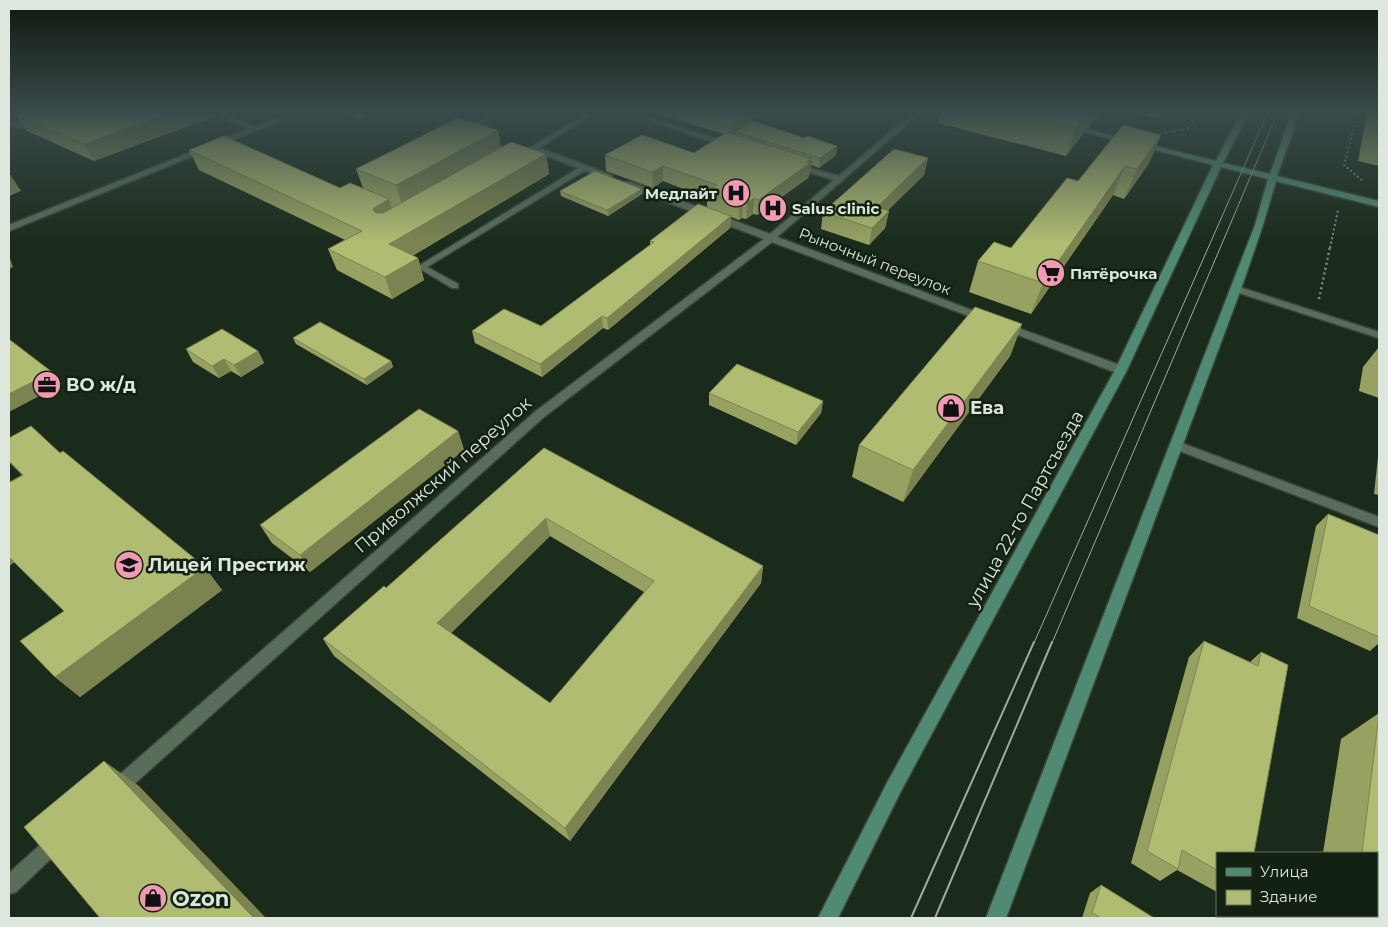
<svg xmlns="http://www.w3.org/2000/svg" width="1388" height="927" font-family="Montserrat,sans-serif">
  <rect width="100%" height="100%" fill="#1b2b1b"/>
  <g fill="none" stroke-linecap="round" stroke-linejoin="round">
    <defs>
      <g id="service">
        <path d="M495,112H503L466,132L461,131Z"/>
        <path d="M582,166L589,168L427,267L458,284V288H452L417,267Z"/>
        <path d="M1236,286L1379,332V338L1233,291V287Z"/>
        <path d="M1176,441L1379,517V527L1172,448L1171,445Z"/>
      </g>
      <g id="minor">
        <path d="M61,112H71C56,123 28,132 9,126V122C28,126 43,119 61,112Z"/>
        <path d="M211,112H221L260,129L253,131Z"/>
        <path d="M589,112H597L539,148L612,175V179H606L534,151L530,152L526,150Z"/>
        <path d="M624,112H635L734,145L727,147Z"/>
        <path d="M913,112H921L777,237L990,317L991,319L990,321H982L772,242L544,417L123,794L117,797L111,794L108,788L111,782L536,411L764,239L625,186V182H631L770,234L834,180L792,167V163L839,176Z"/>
        <path d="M1004,323L1125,367L1127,370L1125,373H1117L1000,328L999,326L1000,324Z"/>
        <path d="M57,832L63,835L66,841L63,847L16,892L9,894V873L51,835Z"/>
      </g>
      <path id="tertiary" d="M291,112H301L9,231V225Z"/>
      <path id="secondary" d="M1241,112H1249L1223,163L1270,174L1292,112H1300L1277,176L1379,201V207L1276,181L1263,225L1241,289L1006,918H986L1255,225L1268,179L1221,167L1127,370L900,793L838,918H818L888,781L1115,370L1213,165L1065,127L1069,125L1216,161Z"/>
    </defs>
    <!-- service casing -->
    <use href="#service" stroke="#39473a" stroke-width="3"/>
    <!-- minor casing -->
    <use href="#minor" stroke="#39473a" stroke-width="3"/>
    <!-- tertiary casing -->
    <use href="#tertiary" stroke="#39473a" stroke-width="3"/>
    <!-- secondary casing -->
    <use href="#secondary" stroke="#39473a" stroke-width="3"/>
    <!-- path-far1 -->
    <g stroke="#7d8a7d" stroke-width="2" stroke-dasharray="2 2.5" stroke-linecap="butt">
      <path d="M1358,112L1344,165L1364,182"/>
      <path d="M1165,133L1189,128L1197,112"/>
      <path d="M1330,248L1338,210"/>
    </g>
    <!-- path -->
    <path stroke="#7d8a7d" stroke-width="2.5" stroke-dasharray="2 3" stroke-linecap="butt" d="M1319,299L1330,247"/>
    <!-- service -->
    <use href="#service" fill="#5a6d5a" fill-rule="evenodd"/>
    <!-- minor -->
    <use href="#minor" fill="#5a6d5a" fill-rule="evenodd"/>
    <!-- tertiary -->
    <use href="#tertiary" fill="#5a6d5a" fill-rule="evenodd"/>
    <!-- secondary -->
    <use href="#secondary" fill="#508a73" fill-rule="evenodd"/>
    <!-- tram-far1 -->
    <g stroke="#9eaa9e" stroke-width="1">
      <path d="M1034,643L1268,112"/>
      <path d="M1052,643L1278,112"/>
    </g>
    <!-- tram -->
    <g stroke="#9eaa9e" stroke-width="2">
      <path d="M911,918L1034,642"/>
      <path d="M935,918L1052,642"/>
    </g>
  </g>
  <!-- wall -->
  <g fill="#97a262" fill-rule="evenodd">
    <path d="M26,112H213L215,116L94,161L27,131L16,115Z"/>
    <path d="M342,112H375L360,119Z"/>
    <path d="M651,112H764L732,134L735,135V132L804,138L837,146L836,155L819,168L811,165L810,174L809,175L808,178L757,215L753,214L746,219L742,218L739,220L731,217L730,228L608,330L603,328L542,377L475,343L472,331L541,326L650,245V241L707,207V198L663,181L653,188L606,171L605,155L694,153L724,134Z"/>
    <path d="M940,112H1100L1088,128L1086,127L1083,134L1066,156L938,123Z"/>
    <path d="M1130,112H1164L1159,119Z"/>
    <path d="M1367,112H1379V166L1358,161Z"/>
    <path d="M498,130L501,148L546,154L549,174L412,256L418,258L424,280L392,299L337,270L328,249L345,240L199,170L189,150L340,188H363L356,169Z"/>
    <path d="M1161,135L1149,163L1124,199L1113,195L1031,314L969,292L978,261L1011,248L1078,181Z"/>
    <path d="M928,158L924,175L888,210L889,211L885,228L869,245L821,229L823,212Z"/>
    <path d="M560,191L642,194L608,216L561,196Z"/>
    <path d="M1022,324L1010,356L903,502L852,477L859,445Z"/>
    <path d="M293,338L391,361L393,367L367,385L296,344Z"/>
    <path d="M1379,347V398L1359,391L1363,367Z"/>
    <path d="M186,349L258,351L264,363L241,377L231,371L219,378L193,362Z"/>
    <path d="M709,393L823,401L821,413L796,445L709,405Z"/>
    <path d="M458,431L464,450L310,572L272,543L260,525Z"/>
    <path d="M9,438L60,453L222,590L80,697L55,677L64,611L14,562L9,566V482L22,475L9,462Z"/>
    <path d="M544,448L763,566L761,583L570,841L334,656L323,639L386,588ZM550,536L644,592L550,703L451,633Z"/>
    <path d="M1379,448V495L1374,494Z"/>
    <path d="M1328,514L1379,535V643L1370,651L1297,618L1316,526Z"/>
    <path d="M1204,641L1250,662L1261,652L1217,853V892L1177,870L1160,881L1131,863L1189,657Z"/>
    <path d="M1379,713V918H1351L1347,916H1377V853H1323L1341,739Z"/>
    <path d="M1101,885L1154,918H1082L1090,893Z"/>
  </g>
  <!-- shaded-wall -->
  <g fill="#7b8450">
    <path d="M172,112H213L215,116L94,161L84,144Z"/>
    <path d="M358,112H375L360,119Z"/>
    <path d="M751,112H764L729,136V126Z"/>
    <path d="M1088,112H1091L1083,134L1066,156L1076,127Z"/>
    <path d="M1094,112H1100L1088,128Z"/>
    <path d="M498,130L503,158L405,215L396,185Z"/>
    <path d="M1161,135L1149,163L1124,199L1137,169Z"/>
    <path d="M837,146L836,155L819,168L820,158Z"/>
    <path d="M546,154L549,174L396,266L389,244Z"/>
    <path d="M928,158L924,175L874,224L877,207Z"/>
    <path d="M812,159L810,174L809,175L808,178L757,215L758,200Z"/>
    <path d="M663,166V181L653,188L652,172Z"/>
    <path d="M1125,166L1113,195L1031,314L1043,283Z"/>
    <path d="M10,174L21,191L9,196V175Z"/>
    <path d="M642,189V194L608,216L607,210Z"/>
    <path d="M754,198L753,214L746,219L747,203Z"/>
    <path d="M389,199L395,220L380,231L373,210L374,208Z"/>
    <path d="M743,202L742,218L739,220L740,204Z"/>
    <path d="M889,211L885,228L869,245L872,228Z"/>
    <path d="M731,216L730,228L608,330L607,318Z"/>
    <path d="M9,256L13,267L9,269Z"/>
    <path d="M418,258L424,280L392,299L385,277Z"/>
    <path d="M602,316L603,328L542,377L540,364Z"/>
    <path d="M1022,324L1010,356L903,502L913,470Z"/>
    <path d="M258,351L264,363L241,377L234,365Z"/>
    <path d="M224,359L231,371L219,378L212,366Z"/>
    <path d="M391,361L393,367L367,385L364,379Z"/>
    <path d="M52,372L62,384L9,412V394Z"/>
    <path d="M823,401L821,413L796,445L798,432Z"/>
    <path d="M458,431L464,450L310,572L300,555Z"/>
    <path d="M546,518L550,536L444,640L437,623Z"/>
    <path d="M9,556L15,562L9,566Z"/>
    <path d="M763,566L761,583L570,841L565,828Z"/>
    <path d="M205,567L222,590L80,697L55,677Z"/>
    <path d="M104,761L139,786L266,918H254Z"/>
  </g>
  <!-- building -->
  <g fill="#b0bc72" stroke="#7b8450" fill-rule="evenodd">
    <path d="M26,112H172L84,144L16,115Z"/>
    <path d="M682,112H751L729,126Z"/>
    <path d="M1013,112H1088L1076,127Z"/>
    <path d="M1379,117V133H1377Z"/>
    <path d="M458,118L498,130L396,185L356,169Z"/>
    <path d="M753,121L804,138L807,136L837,146L820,158L735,132Z"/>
    <path d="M1123,125L1161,135L1137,169L1125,166L1043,283L978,261L994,242L1011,248L1067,178L1078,181Z"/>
    <path d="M727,132L812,159L807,162L810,163L758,200L754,198L747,203L743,202L740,204L707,192L717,185L663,166L652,172L605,155L642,135L694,153Z"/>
    <path d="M224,136L340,188L350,183L389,199L374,208L373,210L376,213H383L511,142L546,154L389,244L418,258L385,277L328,249L362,231L189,150Z"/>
    <path d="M894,149L928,158L877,207L889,211L872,228L823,212Z"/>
    <path d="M595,171L642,189L607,210L560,191Z"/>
    <path d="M698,204L731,216L607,318L602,316L540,364L472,331L504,309L541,326L654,242L650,241Z"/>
    <path d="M975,307L1022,324L913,470L859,445Z"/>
    <path d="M320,322L391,361L364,379L293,338Z"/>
    <path d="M222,329L258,351L234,365L224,359L212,366L186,349Z"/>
    <path d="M9,340H10L52,372L9,394Z"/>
    <path d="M737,364L823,401L798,432L709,393Z"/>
    <path d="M419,409L458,431L300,555L260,525Z"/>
    <path d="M31,426L60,453L63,451L205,567L55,677L20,641L64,611L9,557V483L23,475L9,461V438Z"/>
    <path d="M544,448L763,566L565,828L323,639L384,586L386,588ZM546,518L654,581L550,703L437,623Z"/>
    <path d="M1328,514L1379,535V637L1309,606Z"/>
    <path d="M1204,641L1258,666L1261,652L1288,665L1254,853H1217V870L1182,850L1178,869L1147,851Z"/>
    <path d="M1379,714V889L1377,888V853H1362Z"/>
    <path d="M104,761L254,918H100L24,827Z"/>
    <path d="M1101,885L1154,918H1101L1092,913Z"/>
  </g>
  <!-- sky -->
  <linearGradient id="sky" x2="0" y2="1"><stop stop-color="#0f180f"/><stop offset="0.46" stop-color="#394a4a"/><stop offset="1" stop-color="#394a4a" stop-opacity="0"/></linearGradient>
  <rect width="1388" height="242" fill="url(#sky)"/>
  <!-- icons -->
  <defs>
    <symbol id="hospital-disc" viewBox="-11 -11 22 22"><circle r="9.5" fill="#f19ab2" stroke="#122112"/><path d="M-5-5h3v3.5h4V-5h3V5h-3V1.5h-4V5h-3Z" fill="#111"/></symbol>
    <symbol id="supermarket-disc" viewBox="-11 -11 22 22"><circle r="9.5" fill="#f19ab2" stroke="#122112"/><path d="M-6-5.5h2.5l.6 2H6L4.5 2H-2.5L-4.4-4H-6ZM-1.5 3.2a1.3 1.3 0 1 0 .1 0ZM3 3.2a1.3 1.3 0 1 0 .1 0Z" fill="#111"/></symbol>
    <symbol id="office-disc" viewBox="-11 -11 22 22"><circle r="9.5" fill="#f19ab2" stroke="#122112"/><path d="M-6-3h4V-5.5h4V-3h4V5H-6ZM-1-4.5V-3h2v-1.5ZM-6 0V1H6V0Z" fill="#111"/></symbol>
    <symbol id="shop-disc" viewBox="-11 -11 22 22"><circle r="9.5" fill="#f19ab2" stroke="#122112"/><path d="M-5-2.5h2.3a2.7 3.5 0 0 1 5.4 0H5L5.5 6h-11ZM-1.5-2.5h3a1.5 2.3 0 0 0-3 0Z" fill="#111"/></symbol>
    <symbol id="school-disc" viewBox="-11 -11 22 22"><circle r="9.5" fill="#f19ab2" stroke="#122112"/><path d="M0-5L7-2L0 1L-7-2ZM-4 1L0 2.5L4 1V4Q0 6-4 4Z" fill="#111"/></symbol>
  </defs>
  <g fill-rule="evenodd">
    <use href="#hospital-disc" x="720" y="177" width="32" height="32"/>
    <use href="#hospital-disc" x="757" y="192" width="32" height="32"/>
    <use href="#supermarket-disc" x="1035" y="257" width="32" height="32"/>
    <use href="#office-disc" x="31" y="369" width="32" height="32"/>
    <use href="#shop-disc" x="935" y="392" width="32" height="32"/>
    <use href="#school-disc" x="113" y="549" width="32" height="32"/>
    <use href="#shop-disc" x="137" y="882" width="32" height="32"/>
  </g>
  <g text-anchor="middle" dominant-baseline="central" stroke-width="5" stroke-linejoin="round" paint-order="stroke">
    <!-- far-poi labels -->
    <g font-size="15" font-weight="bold" fill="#dde7dd" stroke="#122112" text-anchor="start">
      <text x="717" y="193" text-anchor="end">Медлайт</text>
      <text x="792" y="208">Salus clinic</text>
      <text x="1070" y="273">Пятёрочка</text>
    </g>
    <!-- far-street labels -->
    <g font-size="15" fill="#dde7dd" stroke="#122112">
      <text transform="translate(875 261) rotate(21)">Рыночный переулок</text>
    </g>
    <!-- poi labels -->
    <g font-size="18" font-weight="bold" fill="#dde7dd" stroke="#122112" text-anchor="start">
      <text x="66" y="385">ВО ж/д</text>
      <text x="970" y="408">Ева</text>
      <text x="148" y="565">Лицей Престиж</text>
    </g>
    <!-- street labels -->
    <g font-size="18" fill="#dde7dd" stroke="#122112">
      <text transform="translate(443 475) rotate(-41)">Приволжский переулок</text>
      <text transform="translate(1025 509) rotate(-61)">улица 22-го Партсъезда</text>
    </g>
    <!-- near-poi labels -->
    <g font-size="21" font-weight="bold" fill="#dde7dd" stroke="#122112" text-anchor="start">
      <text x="172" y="898">Ozon</text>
    </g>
  </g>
  <!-- border -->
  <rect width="1388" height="927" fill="none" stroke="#dde7dd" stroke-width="20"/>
  <!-- legend -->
  <rect x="1216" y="852" width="162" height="65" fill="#122112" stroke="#637063"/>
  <rect x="1226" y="868" width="25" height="8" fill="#508a73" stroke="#637063"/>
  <text x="1260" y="877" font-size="15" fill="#dde7dd">Улица</text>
  <rect x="1226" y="890" width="25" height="15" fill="#b0bc72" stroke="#637063"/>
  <text x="1260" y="902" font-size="15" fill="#dde7dd">Здание</text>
</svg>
